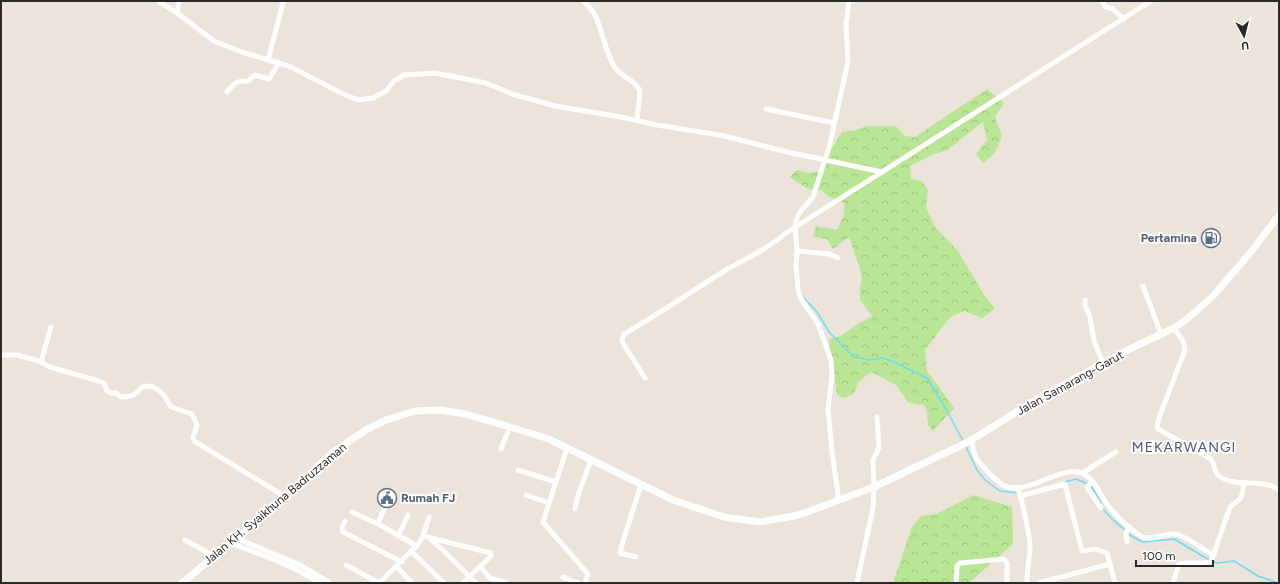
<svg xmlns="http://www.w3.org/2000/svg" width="1280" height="584" font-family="Figtree,sans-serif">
  <defs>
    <pattern id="forest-crowns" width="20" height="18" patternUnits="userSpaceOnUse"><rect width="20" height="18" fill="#b8e694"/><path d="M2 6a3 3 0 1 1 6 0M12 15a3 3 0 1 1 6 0" fill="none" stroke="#9ec580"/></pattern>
  </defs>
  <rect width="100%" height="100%" fill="#ece3da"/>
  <!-- forest -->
  <g fill="url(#forest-crowns)">
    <path d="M987,89L1004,103L995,117L1002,136L994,154L983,163L976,154L987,140L983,122L947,150L932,155L910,166L911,179L922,181L928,190L926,208L935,227L958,251L984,295L995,309L982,318L964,311L950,317L925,350L927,371L954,408L933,431L928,425L927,412L924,405L909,403L896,385L871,372L858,382L854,394L844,398L837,395L829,339L841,336L853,327L872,316L860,300V289L862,275L849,237L833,249L827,239L813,237L816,226L837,230L844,214V203L828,196L821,190L808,189L790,177L797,170L809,173L821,171L832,148L842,132L856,130L866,126H896L904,136L915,137Z"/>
    <path d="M973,495L1012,507L1013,544L969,583H893L912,527L921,516L937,514Z"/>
  </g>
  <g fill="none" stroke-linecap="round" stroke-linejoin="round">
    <!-- stream -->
    <g stroke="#68ddf4" stroke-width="1.5">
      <path d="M803,297L817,312L829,332L854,357L870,360L883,358L894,362L927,378L946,409L963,441"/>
      <path d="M966,447L977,470L985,480L1000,491L1019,493"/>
      <path d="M1065,482L1076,479L1088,484"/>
      <path d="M1091,486L1101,503"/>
      <path d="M1102,507C1108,517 1117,523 1126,531"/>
      <path d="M1128,534L1142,542L1174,539L1206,558L1217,563L1234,561L1258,576L1278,583"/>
    </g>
    <!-- street -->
    <g stroke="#fff" stroke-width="5">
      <path d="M158,1L177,13L214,41L242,52L291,67L341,93L358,100L373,98L386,91L394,81L404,75L435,73L486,83L512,94L555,106L621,117L657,125L725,136L787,152L882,172"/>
      <path d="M584,1C587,5 591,9 594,13C603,30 604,49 614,66C620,77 635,79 640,91L637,120"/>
      <path d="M1102,1L1106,7L1113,9L1124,19"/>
      <path d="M177,13L179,1"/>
      <path d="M268,60L283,3L282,1"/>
      <path d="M227,92C235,83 235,81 248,81L255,75L269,79L279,63"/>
      <path d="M766,109L834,123"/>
      <path d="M797,251L829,254L838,258"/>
      <path d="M1143,286L1161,334"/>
      <path d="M1085,300V305L1090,317L1094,341L1103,363"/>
      <path d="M1174,328L1183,341L1185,350L1160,415L1157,426L1158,429L1211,459C1215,464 1214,472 1219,476C1233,486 1252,481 1268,485C1272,485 1275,488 1279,490"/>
      <path d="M1,355H17L39,361L50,367L102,382L104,383L107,391L111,393H116L121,397C125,397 133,396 136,393C138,392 139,390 141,388C149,383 158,389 164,395"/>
      <path d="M41,362L51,327"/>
      <path d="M645,378L623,343L622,339L624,334C659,314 692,291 726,270C745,259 770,248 786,233L1151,1"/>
      <path d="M165,397L171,407L192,414L197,425L193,437L194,441L284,496"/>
      <path d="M972,439C973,456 977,461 989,473C993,477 998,482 1003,485C1025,498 1058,465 1082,473C1096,479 1101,498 1110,508C1118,518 1129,528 1139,535C1149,543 1163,533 1174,534C1186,535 1203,550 1214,555"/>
      <path d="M567,448L543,522L588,574L585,583"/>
      <path d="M501,449L510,427"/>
      <path d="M518,470L556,482"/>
      <path d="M1082,473L1116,452"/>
      <path d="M1092,482L1087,487L1101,508"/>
      <path d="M1017,487C1021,494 1031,541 1030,549C1029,560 1027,571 1027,583"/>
      <path d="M526,495L549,503"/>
      <path d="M1020,496L1065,484L1082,551L1095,549L1107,553L1115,583"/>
      <path d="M839,501L832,452L828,409L832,376L831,360L818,324L800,297L798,289L796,266L797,251L795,227L796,220L800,212L813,197L830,144L848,61L846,25L849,1"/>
      <path d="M575,509L578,495L591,460"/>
      <path d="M352,512L380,525L417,546"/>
      <path d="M345,521L342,527L343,532L402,562"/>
      <path d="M378,524L386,504"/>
      <path d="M398,536L408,515"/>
      <path d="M423,536L429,517"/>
      <path d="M236,538L300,565L330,583"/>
      <path d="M429,538L446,553L476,583"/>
      <path d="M185,540L214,556"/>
      <path d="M1127,542L1126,533L1129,526"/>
      <path d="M230,543C260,554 292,565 320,583"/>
      <path d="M411,551L417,546L423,536L491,553V556L463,583"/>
      <path d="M636,557L620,553L623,541L641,485"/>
      <path d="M346,565L379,583"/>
      <path d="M396,566L411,551L444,583"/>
      <path d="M480,566L490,578L506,583"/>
      <path d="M563,577L578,583"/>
      <path d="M379,583L396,566L412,583"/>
      <path d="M857,583L873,508L874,487L873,460L879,448L877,417"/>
      <path d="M956,583L957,566L960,563L1004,559L1007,563V583"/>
      <path d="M1039,583L1110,564"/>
      <path d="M1173,583L1179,564C1190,561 1201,565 1211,562L1230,507L1240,499L1242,495L1244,483"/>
    </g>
    <!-- secondary -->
    <path stroke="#fff" stroke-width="7" d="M182,583L236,538L255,524L333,452L366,430L386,420L415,411L441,410L465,414L510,427L549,439L673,500L724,517L760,522L794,516L807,512L874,487L968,442L1036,400L1103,363L1134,347L1174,328L1186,320L1213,296L1251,252L1279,215"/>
  </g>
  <!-- icons -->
  <defs>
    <symbol id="fuel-ring" viewBox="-11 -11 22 22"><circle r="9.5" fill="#fff" stroke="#5c6f8a" stroke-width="1.5"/><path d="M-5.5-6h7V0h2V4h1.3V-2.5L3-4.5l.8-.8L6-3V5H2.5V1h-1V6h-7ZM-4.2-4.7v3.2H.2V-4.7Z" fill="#5c6f8a"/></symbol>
    <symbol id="civic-ring" viewBox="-11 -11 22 22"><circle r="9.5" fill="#fff" stroke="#5c6f8a" stroke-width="1.5"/><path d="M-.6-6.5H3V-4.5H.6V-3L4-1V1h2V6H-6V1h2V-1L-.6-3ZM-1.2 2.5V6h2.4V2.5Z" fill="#5c6f8a"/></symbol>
  </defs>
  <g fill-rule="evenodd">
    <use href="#fuel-ring" x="1200" y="227" width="22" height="22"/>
    <use href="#civic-ring" x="376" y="487" width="22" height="22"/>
  </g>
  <g text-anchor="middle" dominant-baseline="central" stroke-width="4" stroke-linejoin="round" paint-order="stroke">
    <!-- service labels -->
    <g font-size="12" font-weight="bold" fill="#4e5e75" stroke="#fff" text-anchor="end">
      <text x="1197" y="238">Pertamina</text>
      <text x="401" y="498" text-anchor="start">Rumah FJ</text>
    </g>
    <!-- street labels -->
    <g font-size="12" fill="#292929" stroke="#fff">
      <text transform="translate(1070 383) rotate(-29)">Jalan Samarang-Garut</text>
      <text transform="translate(275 504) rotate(-40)">Jalan KH. Syaikhuna Badruzzaman</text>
    </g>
    <!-- quarter labels -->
    <g font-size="14" letter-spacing="1" fill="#48567c" stroke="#fff">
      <text x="1184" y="447">MEKARWANGI</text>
    </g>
  </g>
  <!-- border -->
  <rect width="1280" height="584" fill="none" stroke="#292929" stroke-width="4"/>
  <!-- north arrow -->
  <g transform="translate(1244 36) rotate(173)" stroke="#ffffff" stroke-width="3" paint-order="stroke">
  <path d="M0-3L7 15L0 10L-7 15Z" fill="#292929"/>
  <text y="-6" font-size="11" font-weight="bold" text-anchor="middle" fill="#292929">U</text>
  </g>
  <!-- scale -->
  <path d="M1136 560v6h77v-6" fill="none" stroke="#292929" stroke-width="2"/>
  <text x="1142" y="560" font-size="12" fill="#292929" stroke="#ffffff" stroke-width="3" paint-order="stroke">100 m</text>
</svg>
